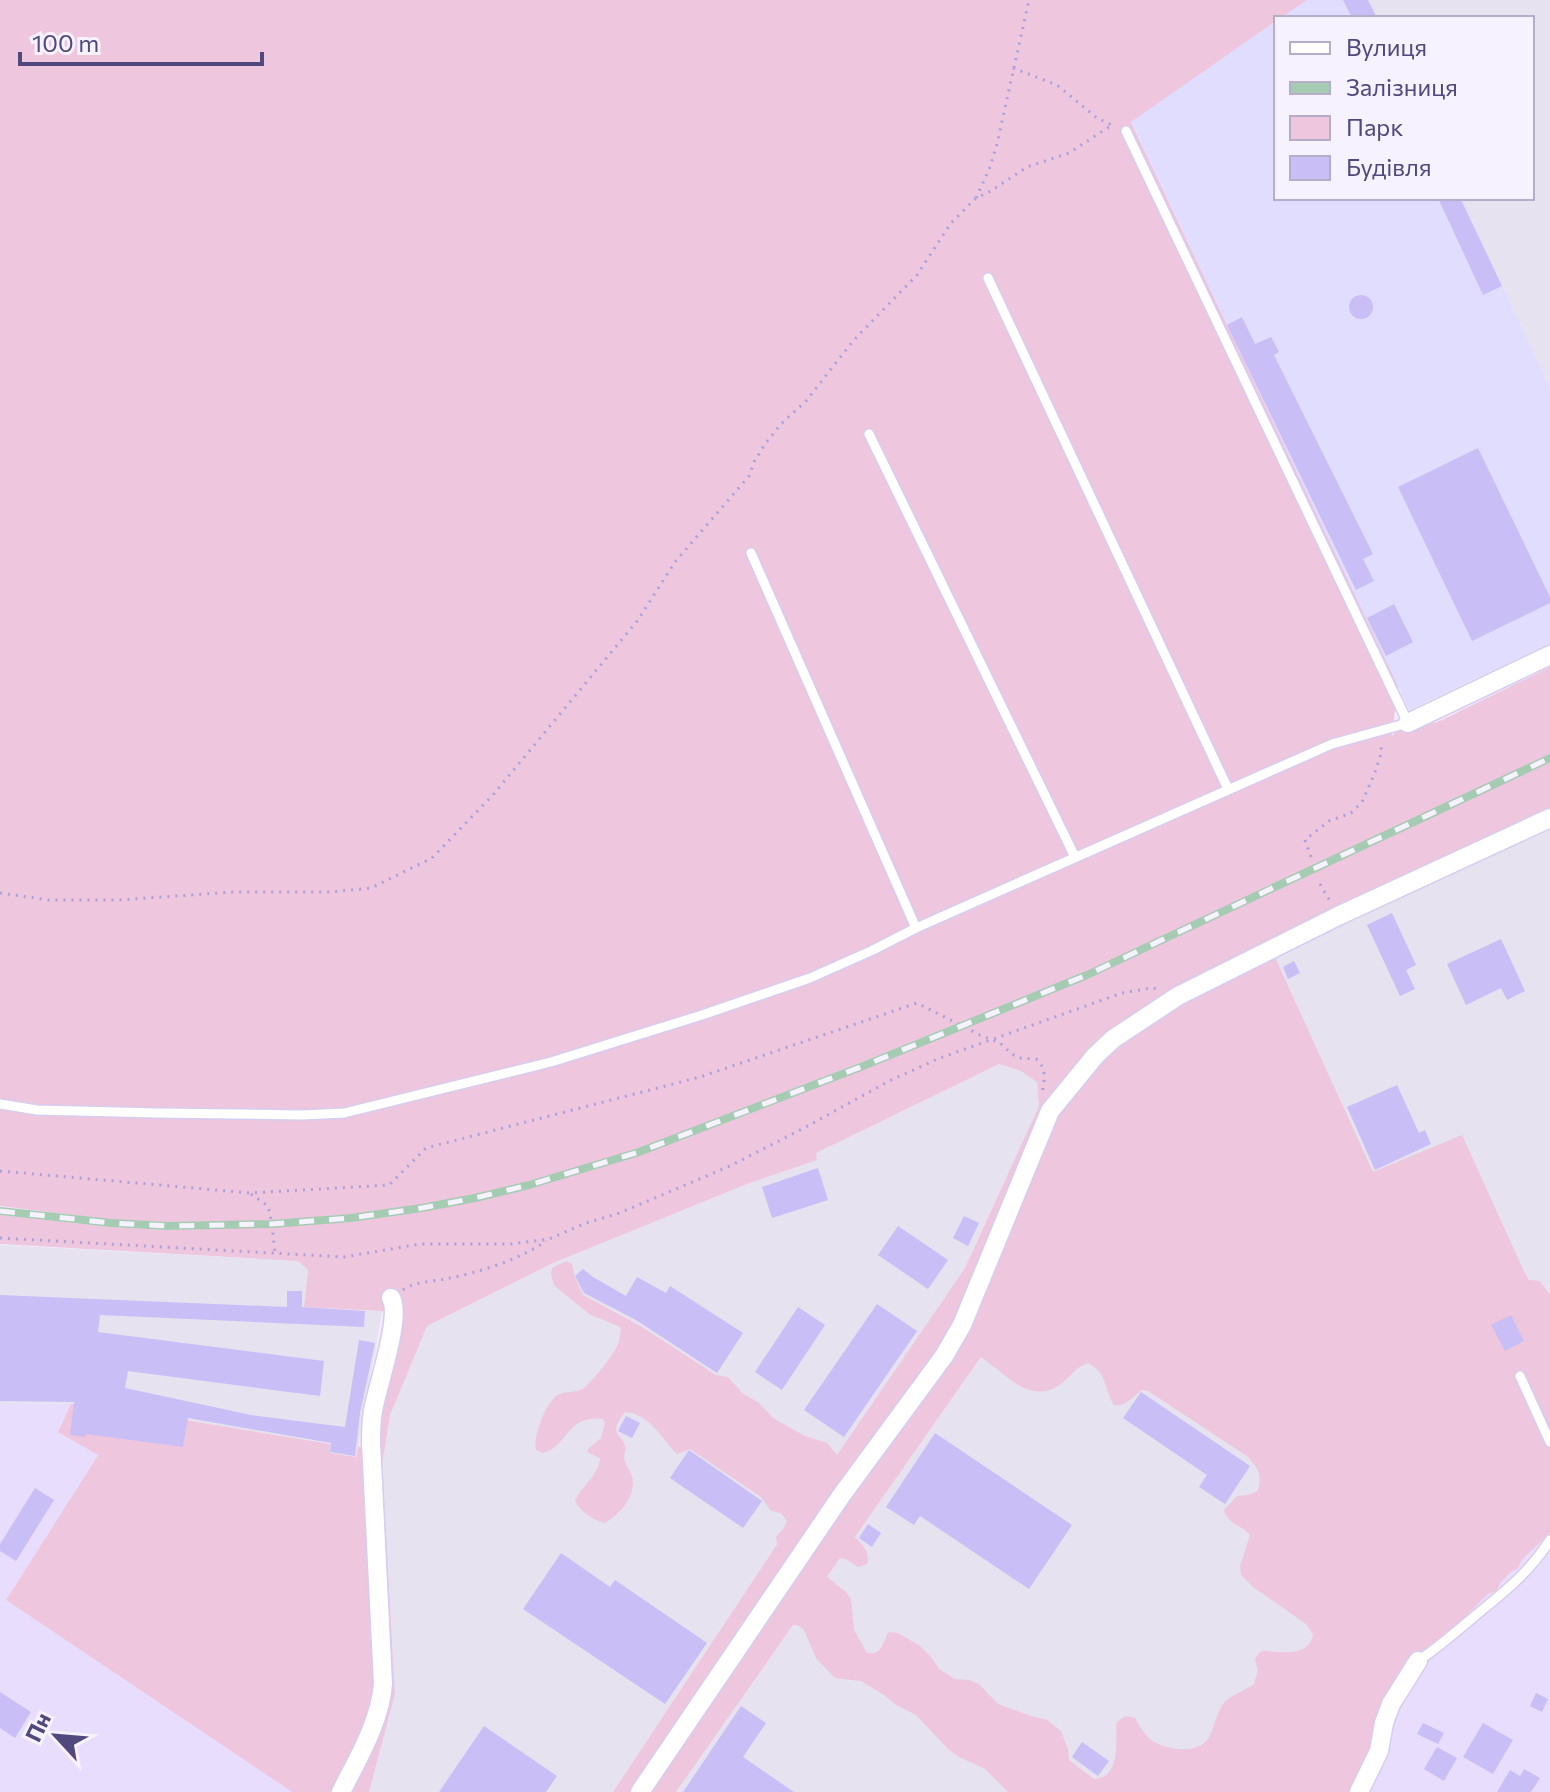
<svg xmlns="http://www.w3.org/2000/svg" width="1550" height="1792" font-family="Commissioner,sans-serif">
  <rect width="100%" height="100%" fill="#f2eafe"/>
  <!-- residential -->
  <g fill="#e8ddfc">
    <path d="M0,1403L71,1404L58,1432L98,1454L6,1600L292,1792H0Z"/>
    <path d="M1550,1533V1792H1363L1384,1738L1421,1661Z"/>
  </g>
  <!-- commercial -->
  <g fill="#e0ddff">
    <path d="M1307,0H1368L1377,18H1281Z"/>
    <path d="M1276,21V198H1462L1550,388V643L1409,710L1131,121Z"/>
  </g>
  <!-- industrial -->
  <g fill="#e6e2ef">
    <path d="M1368,0H1550V388L1462,198H1532V18H1377Z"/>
    <path d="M1550,826V1317L1522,1267L1373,1173L1274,955Z"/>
    <path d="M999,1064L1021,1071L1037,1082L1039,1106L965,1268L793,1519L613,1792H369L395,1694L382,1465L390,1415L427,1326L553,1263L747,1184L816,1160L815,1153Z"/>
    <path d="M0,1245L299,1261L308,1270L304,1307L382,1311L356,1457L330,1453V1444L88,1404L0,1403Z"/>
    <path d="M1032,1285L1392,1534L1242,1792H676Z"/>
  </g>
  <!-- green -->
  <g fill="#eec6de" fill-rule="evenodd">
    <path d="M0,0H1307L1281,18H1276V21L1131,122L1398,686L1392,736L1400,727L1431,720L1435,723L1444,719L1550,667V754L1086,972L862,1062L638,1149L529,1181L475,1196L420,1205L352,1214L271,1221L167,1222L112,1220L0,1206Z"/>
    <path d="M1550,762V811L1180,988L1062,1088L958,1319L936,1353L632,1792H613L777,1544L776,1537L784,1528L787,1521L781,1513L771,1511L761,1497L690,1449L677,1454C661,1438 649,1413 625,1412C622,1416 616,1424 616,1429C616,1436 624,1439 625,1446C626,1450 624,1454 624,1458C625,1464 630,1470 632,1476C637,1495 620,1515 604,1523C592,1519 581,1512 575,1501C583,1484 598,1477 600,1458L587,1452L589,1448L601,1438L605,1423L603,1419C566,1414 568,1447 543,1453L536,1450C533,1436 546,1400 560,1394C568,1391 577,1393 584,1388C593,1381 616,1352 619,1342C620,1338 620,1333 621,1329L618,1326L589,1314L561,1291L554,1285L551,1275L552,1268L566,1261L572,1264L574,1275L583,1295L642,1327L716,1375L728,1377L743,1394L758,1402L773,1418L805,1436L827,1443L837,1455L965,1268L1039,1106L1037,1082L1021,1071L999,1064L816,1153L817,1160L747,1184L553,1263L427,1326L390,1415L382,1465L395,1694L369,1792H353L380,1719L374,1443L398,1317L382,1311L304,1307L308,1270L298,1261L0,1244V1215L111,1227L165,1230L270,1227L351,1222L421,1212L475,1201L583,1172L640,1155L749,1114L1087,979Z"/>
    <path d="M1274,955L1373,1172L1462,1135L1522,1267L1529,1280L1540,1281L1550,1295V1533L1522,1560L1518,1568L1511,1572L1501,1582L1496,1591L1488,1594L1421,1661L1356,1792H1008L985,1769L959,1757L948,1749L916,1715L896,1705L884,1695L861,1681L835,1678L816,1658L804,1630L798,1625H793L676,1792H647L847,1499L950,1359L1056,1115L1099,1060L1142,1025ZM981,1357C1006,1374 1032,1408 1063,1382C1074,1374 1074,1368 1088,1363C1108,1373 1103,1388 1114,1405C1125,1407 1134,1396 1142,1390L1148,1391L1247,1456C1259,1469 1262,1474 1258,1491L1248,1495L1237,1496L1224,1510C1228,1525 1241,1524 1250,1535L1240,1566L1241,1575L1253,1587L1306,1624L1313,1634C1311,1652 1292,1653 1277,1652C1274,1652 1266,1650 1263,1651C1258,1652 1257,1656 1255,1660L1258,1670L1254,1684C1245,1691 1230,1695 1223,1704C1216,1715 1214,1729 1208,1739C1197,1755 1163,1750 1150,1739C1144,1734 1139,1725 1135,1718L1125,1716L1116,1723C1116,1742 1121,1778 1094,1779L1069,1760L1068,1749L1061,1731L1047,1720L1031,1716L998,1704L979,1684L969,1680L955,1679L939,1669L932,1658L920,1646L898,1633L889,1632C882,1642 883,1656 867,1653L854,1630L851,1599L846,1592L827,1577L840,1558L846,1559L858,1567L867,1564C870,1551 863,1546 855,1537Z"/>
    <path d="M71,1404H88L330,1444V1453L356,1457L358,1446L361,1448L365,1467L378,1685L369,1720L330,1792H292L6,1600L98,1455L58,1432Z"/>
  </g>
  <!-- building -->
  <g fill="#c9bff6">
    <path d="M1343,0H1368L1377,18H1352Z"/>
    <path d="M1438,198H1460L1502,286L1483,295Z"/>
    <circle cx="1361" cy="307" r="12"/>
    <path d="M1242,317L1255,344L1271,337L1279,352L1274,355L1373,554L1363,559L1374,581L1356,590L1227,325Z"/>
    <path d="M1478,448L1550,597V603L1472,641L1398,487Z"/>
    <path d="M1394,604L1413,642L1386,656L1367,618Z"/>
    <path d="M1392,913L1416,965L1406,970L1415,989L1400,996L1367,925Z"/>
    <path d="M1501,939L1525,991L1507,1000L1501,988L1466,1005L1447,964Z"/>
    <path d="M1294,961L1300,973L1288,979L1283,967Z"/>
    <path d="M1397,1085L1419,1133L1425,1130L1431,1144L1375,1170L1347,1107Z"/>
    <path d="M818,1168L828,1200L772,1218L762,1187Z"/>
    <path d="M964,1216L979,1223L968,1246L953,1238Z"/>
    <path d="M898,1226L948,1260L928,1289L878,1255Z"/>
    <path d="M583,1269L593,1277L626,1296L637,1277L666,1293L670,1286L743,1333L717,1373L636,1320L584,1293L575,1276Z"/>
    <path d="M287,1291H302V1307L365,1311L364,1327L100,1315L98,1332L324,1361L320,1396L128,1371L125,1388L251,1415L345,1427L359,1340L375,1343L360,1413L355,1456L330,1452L331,1443L188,1418L183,1447L86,1434V1437L70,1435L74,1402L0,1401V1295L287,1307Z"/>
    <path d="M877,1304L917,1331L844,1437L804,1410Z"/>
    <path d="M798,1307L825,1325L782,1390L755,1372Z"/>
    <path d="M1511,1315L1524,1341L1505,1351L1491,1325Z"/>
    <path d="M1141,1392L1250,1466L1225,1504L1199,1487L1207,1475L1123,1418Z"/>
    <path d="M626,1416L640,1423L632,1438L618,1431Z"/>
    <path d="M935,1433L1072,1525L1029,1589L920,1516L914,1525L886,1507Z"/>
    <path d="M689,1450L762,1501L743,1528L670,1478Z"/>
    <path d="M35,1488L54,1500L16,1561L0,1551V1544Z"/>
    <path d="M868,1524L881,1533L872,1547L859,1538Z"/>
    <path d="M561,1553L610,1587L615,1580L707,1643L665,1704L523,1609Z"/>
    <path d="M0,1692L31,1712L15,1738L0,1728Z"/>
    <path d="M1536,1693L1548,1699L1542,1712L1530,1706Z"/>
    <path d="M741,1706L766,1723L743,1757L794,1792H683Z"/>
    <path d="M1423,1723L1444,1733L1438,1744L1417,1734Z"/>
    <path d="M1483,1723L1513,1740L1493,1774L1463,1757Z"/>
    <path d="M484,1726L557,1776L546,1792H439Z"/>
    <path d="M1082,1742L1109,1761L1098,1776L1072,1757Z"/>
    <path d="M1437,1747L1457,1758L1444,1781L1424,1769Z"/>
    <path d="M1524,1769L1540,1778L1531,1792H1497L1510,1770L1520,1776Z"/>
  </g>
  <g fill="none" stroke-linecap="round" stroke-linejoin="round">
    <defs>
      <g id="service">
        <path d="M988,278L1228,789"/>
        <path d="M869,434L1075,857"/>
        <path d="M751,553L916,928"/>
        <path d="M0,1104L37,1110L158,1113L303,1115L344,1113L551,1062L702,1015L810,978L873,950L916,928L1332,744L1408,723L1126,131"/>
        <path d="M1520,1376L1550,1442"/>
        <path d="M1418,1661C1439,1647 1457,1631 1476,1615C1505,1591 1529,1573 1550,1540"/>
      </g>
      <g id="minor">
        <path d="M1408,723L1550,655"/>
        <path d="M341,1792C358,1758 380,1722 383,1684L371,1443C371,1432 371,1421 373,1411C377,1387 402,1316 391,1298"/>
        <path d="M640,1792L841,1496L944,1356L962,1325L1050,1111L1095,1056L1113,1039L1178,996L1338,916L1550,818"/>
        <path d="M1359,1792L1379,1751L1384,1723L1391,1704L1418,1661"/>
      </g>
    </defs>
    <!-- service casing -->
    <use href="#service" stroke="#d6cdef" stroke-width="12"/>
    <!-- minor casing -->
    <use href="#minor" stroke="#d6cdef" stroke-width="21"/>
    <!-- path -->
    <g stroke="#aba0dc" stroke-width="3" stroke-dasharray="2 6" stroke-linecap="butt">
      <path d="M1013,68L1057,85L1097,118L1112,125"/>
      <path d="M976,198L989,170L997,144L1029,0"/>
      <path d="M1311,857L1305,840L1329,821L1351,813L1362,802L1374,775L1382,751L1380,745"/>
      <path d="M1320,884L1330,901"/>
      <path d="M0,893L49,900H119L234,892H330L371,888L432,858L492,796L638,620L675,562L749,476L754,462L765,444L781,424L806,401L853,341L917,275L951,223L976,198L991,191L1027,167L1069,153L1112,125L1114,126"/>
      <path d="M0,1171L250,1193L389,1185L426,1148L700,1077L917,1003L980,1035L1000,1043L1012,1054L1019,1058L1036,1059C1048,1069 1044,1081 1042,1094"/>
      <path d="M251,1194L268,1206L272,1224L275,1253"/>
      <path d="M0,1238L344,1257L420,1244H511L549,1239L586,1223L617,1214L730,1166L804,1128L889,1081L940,1058L1122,993L1151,988L1160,989"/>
      <path d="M403,1290C415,1281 431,1282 445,1279C477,1273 519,1260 546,1241"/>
    </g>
    <!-- service -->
    <use href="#service" stroke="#fff" stroke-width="9"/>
    <!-- minor -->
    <use href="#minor" stroke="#fff" stroke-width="18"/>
    <defs>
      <path id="rail" d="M0,1211L111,1223L167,1226L272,1224L351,1218L422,1208L475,1198L529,1185L639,1152L863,1066L1087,975L1550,758"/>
    </defs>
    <!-- rail casing -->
    <use href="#rail" stroke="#a5cbb2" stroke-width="8"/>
    <!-- rail -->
    <use href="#rail" stroke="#f7f2ff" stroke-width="5" stroke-dasharray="15" stroke-linecap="butt"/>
  </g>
  <!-- legend -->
  <rect x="1274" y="16" width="260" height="184" fill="#f7f2ff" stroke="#b5aecb" stroke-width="2"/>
  <rect x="1290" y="42" width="40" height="12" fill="#ffffff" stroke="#b5aecb" stroke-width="2"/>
  <text x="1346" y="56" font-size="24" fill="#51497d">Вулиця</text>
  <rect x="1290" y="82" width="40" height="12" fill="#a5cbb2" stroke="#b5aecb" stroke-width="2"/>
  <text x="1346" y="96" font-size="24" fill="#51497d">Залізниця</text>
  <rect x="1290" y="116" width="40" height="24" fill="#eec6de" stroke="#b5aecb" stroke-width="2"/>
  <text x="1346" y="136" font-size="24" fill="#51497d">Парк</text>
  <rect x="1290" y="156" width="40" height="24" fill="#c9bff6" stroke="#b5aecb" stroke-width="2"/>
  <text x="1346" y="176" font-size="24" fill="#51497d">Будівля</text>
  <!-- north arrow -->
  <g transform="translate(56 1736) rotate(296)" stroke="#f7f2ff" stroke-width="6" paint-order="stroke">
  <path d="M0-6L14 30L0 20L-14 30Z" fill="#51497d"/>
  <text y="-12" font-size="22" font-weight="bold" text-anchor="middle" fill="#51497d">Пн</text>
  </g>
  <!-- scale -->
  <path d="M20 52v12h242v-12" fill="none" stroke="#51497d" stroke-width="4"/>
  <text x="32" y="52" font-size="24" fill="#51497d" stroke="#f7f2ff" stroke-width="6" paint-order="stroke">100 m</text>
</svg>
